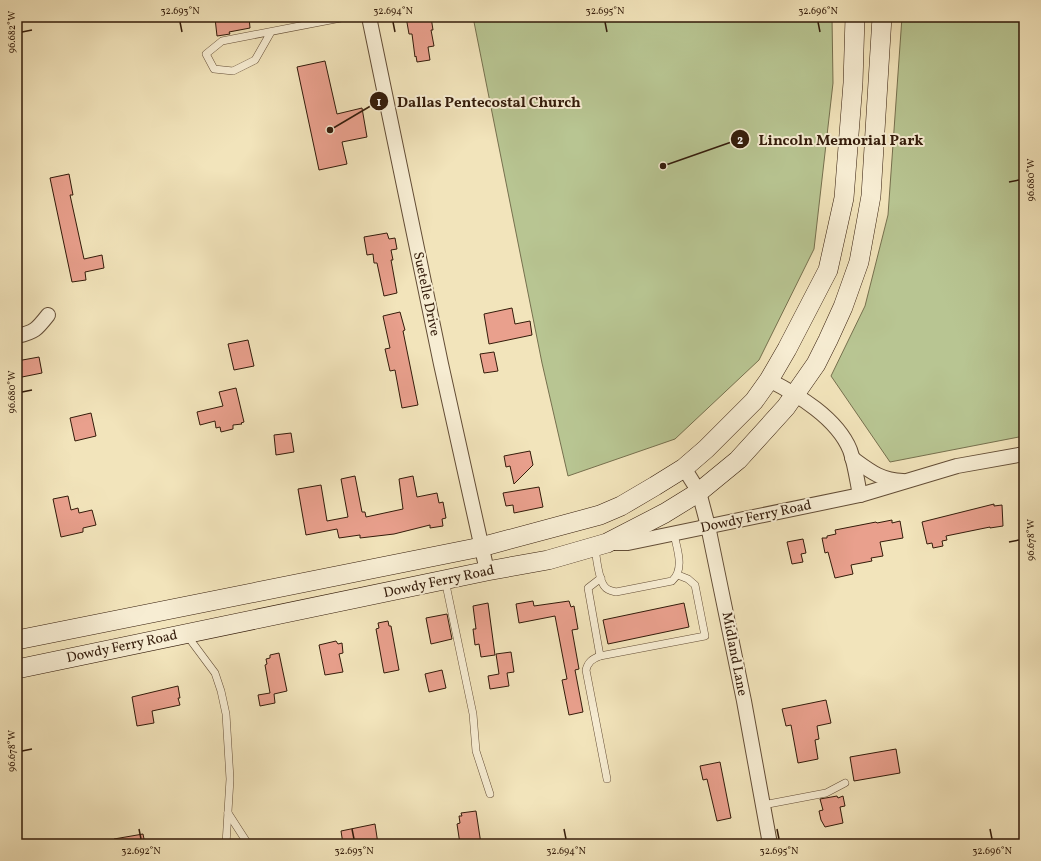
<svg xmlns="http://www.w3.org/2000/svg" width="1041" height="861" font-family="Vollkorn,serif">
  <rect width="100%" height="100%" fill="#f2e4bb"/>
  <filter id="stains"><feTurbulence type="fractalNoise" baseFrequency=".005" numOctaves="4"/><feColorMatrix values="0 0 0 0 .2 0 0 0 0 .09 0 0 0 0 .02 0 0 0 .5 -.17"/></filter>
  <radialGradient id="worn" r=".72"><stop offset=".6" stop-color="#630" stop-opacity="0"/><stop offset="1" stop-color="#630" stop-opacity=".3"/></radialGradient>
  <!-- green -->
  <g fill="#b8c592" stroke="#76704e">
    <path d="M473,17H832L833,83L814,249L759,360L675,439L568,476L542,363Z"/>
    <path d="M902,17H1024V436L890,462L831,376L865,306L888,215Z"/>
  </g>
  <!-- building -->
  <g fill="#e9a08d" stroke="#331b0a">
    <path d="M221,17H249L250,28L229,32L230,34L217,36L215,18Z"/>
    <path d="M406,17H431L433,30H431L434,46L428,47L430,60L417,62L416,56L415,57L412,34H409Z"/>
    <path d="M325,61L337,114L362,108L367,137L342,142L347,164L319,170L297,67Z"/>
    <path d="M69,174L73,195H70L84,259L102,255L104,268L85,272L86,280L72,282L50,178Z"/>
    <path d="M387,233L389,239L395,238L397,249L391,250L393,260H391L397,293L384,296L377,263H374L373,254L367,255L364,237Z"/>
    <path d="M512,308L515,324L530,321L532,335L489,344L484,314Z"/>
    <path d="M400,312L405,330L403,331L418,405L402,408L395,370L390,371L385,349L390,348L383,316Z"/>
    <path d="M248,340L254,366L234,370L228,344Z"/>
    <path d="M494,352L498,371L484,373L480,354Z"/>
    <path d="M39,357L42,373L17,378V361Z"/>
    <path d="M236,388L244,422L241,423L242,424L233,425V429L221,432L220,427L216,428L215,421L200,425L197,412L223,406L219,392Z"/>
    <path d="M91,413L96,436L75,441L70,418Z"/>
    <path d="M291,433L294,452L276,455L274,435Z"/>
    <path d="M530,451L533,465L514,484L510,466L506,467L504,456Z"/>
    <path d="M355,476L362,512H365L366,517L403,509L399,479L413,476L417,497L437,493L439,503L443,502L446,518L442,519L443,526L430,528V525L394,534L360,538V535L339,538L337,529L306,535L298,489L321,485L327,521L348,517L341,479Z"/>
    <path d="M539,487L543,507L514,513L513,505L506,506L503,493Z"/>
    <path d="M68,496L71,510L78,508L79,513L92,510L96,525L83,528V532L61,537L53,499Z"/>
    <path d="M994,504V506L1002,505L1003,526L990,528V527L946,536L947,540L942,541L943,546L933,548L932,543L927,544L922,522Z"/>
    <path d="M892,520V523L900,521L903,538L880,542L883,556L871,558L872,561L851,565L853,574L835,578L828,552L825,553L822,538H827V536L836,534L835,530L876,522L877,523Z"/>
    <path d="M803,539L806,553L801,554L803,562L792,564L787,542Z"/>
    <path d="M533,601L534,606L569,601L571,607L574,606L578,629L572,630L579,669L575,670L583,712L569,715L562,680L567,679L555,616L519,623L516,604Z"/>
    <path d="M488,603L495,655L481,657L479,644L475,645L473,629H476L473,606Z"/>
    <path d="M684,603L689,627L608,644L603,620Z"/>
    <path d="M447,614L452,639L431,644L426,618Z"/>
    <path d="M388,621L389,626H391L399,670L384,673L376,629L379,628L378,623Z"/>
    <path d="M336,641L338,644L342,643L343,653L339,654L343,672L325,675L319,645Z"/>
    <path d="M511,652L514,672L507,673L509,686L490,689L488,676L499,674L496,654Z"/>
    <path d="M279,653L287,691L274,694L275,703L260,706L258,695L270,693L265,665L267,664L266,659L270,658V655Z"/>
    <path d="M442,670L446,688L429,692L425,674Z"/>
    <path d="M178,686L180,698H178L180,705L152,711L154,723L137,726L132,697Z"/>
    <path d="M826,700L831,723L817,726L819,739L815,740L818,759L798,763L791,725L786,726L782,709Z"/>
    <path d="M896,749L900,773L854,781L850,757Z"/>
    <path d="M720,762L731,818L717,821L707,779L703,780L700,766Z"/>
    <path d="M837,796L838,798L843,796L845,806L840,807L843,823L825,827L821,820L819,811L823,810L820,799Z"/>
    <path d="M476,811L481,844H460L457,824L460,823L459,816H462L461,813Z"/>
    <path d="M375,824L378,844H343L341,831Z"/>
    <path d="M143,834L145,844H115L114,839Z"/>
  </g>
  <g fill="none" stroke-linecap="round" stroke-linejoin="round">
    <defs>
      <g id="service">
        <path d="M271,32L255,60L233,71L214,69L206,54L222,41L346,17"/>
        <path d="M595,547C596,556 599,581 605,587C607,590 612,591 616,592L672,581C685,569 677,549 674,534"/>
        <path d="M601,578L588,588L600,656L705,636L695,585L688,579L678,575"/>
        <path d="M445,580L473,714L476,751L490,794"/>
        <path d="M186,634L215,673L221,691L226,714L230,779L226,844"/>
        <path d="M600,656C592,659 588,662 586,670L607,779"/>
        <path d="M763,805L826,793L845,783"/>
        <path d="M228,813L248,844"/>
      </g>
      <g id="minor">
        <path d="M369,17L441,364L487,571"/>
        <path d="M17,336C35,332 37,329 48,315"/>
        <path d="M769,380C798,395 837,418 850,450C855,464 857,480 860,495"/>
        <path d="M852,458C870,471 880,480 903,481"/>
        <path d="M684,468L699,492L708,526L744,701L770,844"/>
        <path d="M609,543H628L860,495L957,466L1024,454"/>
      </g>
      <g id="secondary">
        <path d="M17,640L481,547L600,515L621,506L655,486L684,468L706,449L754,401L769,380L787,349L828,270L844,198L853,83L855,17"/>
        <path d="M17,669L487,571L548,560L607,543L665,513L699,492L738,460L786,407L816,364L828,340L843,307L859,262L871,196L882,17"/>
      </g>
    </defs>
    <!-- service casing -->
    <use href="#service" stroke="#634d36" stroke-width="8"/>
    <!-- minor casing -->
    <use href="#minor" stroke="#634d36" stroke-width="16"/>
    <!-- secondary casing -->
    <use href="#secondary" stroke="#331b0a" stroke-width="20"/>
    <!-- service -->
    <use href="#service" stroke="#f7edd3" stroke-width="7"/>
    <!-- minor -->
    <use href="#minor" stroke="#f7edd3" stroke-width="14"/>
    <!-- secondary -->
    <use href="#secondary" stroke="#f7edd3" stroke-width="19"/>
  </g>
  <!-- ticks -->
  <path fill="none" stroke="#331b0a" stroke-width="1.5" d="M180,22L182,32M393,22L395,32M605,22L607,32M818,22L820,32M22,32L32,30M1009,182L1019,180M22,392L32,390M1009,542L1019,540M22,751L32,749M139,829L141,839M352,829L354,839M564,829L566,839M777,829L779,839M990,829L992,839"/>
  <g text-anchor="middle" dominant-baseline="central" stroke-width="4" stroke-linejoin="round" paint-order="stroke">
    <!-- street labels -->
    <g font-size="14" fill="#331b0a" stroke="#f7edd3">
      <text transform="translate(426 294) rotate(78)">Suetelle Drive</text>
      <text transform="translate(756 517) rotate(-12)">Dowdy Ferry Road</text>
      <text transform="translate(439 582) rotate(-12)">Dowdy Ferry Road</text>
      <text transform="translate(122 647) rotate(-12)">Dowdy Ferry Road</text>
      <text transform="translate(734 654) rotate(79)">Midland Lane</text>
    </g>
  </g>
  <!-- callouts -->
  <path fill="none" stroke="#331b0a" stroke-width="1.5" d="M330 130L379 101M663 166L740 139"/>
  <g fill="#331b0a" stroke="#f7edd3" stroke-width="1.5">
    <circle cx="330" cy="130" r="4"/>
    <circle cx="663" cy="166" r="4"/>
    <circle cx="379" cy="101" r="10"/>
    <circle cx="740" cy="139" r="10"/>
  </g>
  <g font-size="12" text-anchor="middle" font-weight="bold" fill="#fff">
    <text x="379" y="106">1</text>
    <text x="740" y="144">2</text>
  </g>
  <g font-size="15" text-anchor="middle" font-weight="bold" fill="#331b0a" stroke="#f7edd3" stroke-width="4" stroke-linejoin="round" paint-order="stroke">
    <text x="489" y="107">Dallas Pentecostal Church</text>
    <text x="841" y="145">Lincoln Memorial Park</text>
  </g>
  <!-- margin -->
  <rect width="1041" height="861" fill="none" stroke="#f2e4bb" stroke-width="44"/>
  <rect x="22" y="22" width="997" height="817" fill="none" stroke="#331b0a" stroke-width="1.5"/>
  <g font-size="10" text-anchor="middle" fill="#331b0a">
    <text x="180" y="14">32.693°N</text>
    <text x="393" y="14">32.694°N</text>
    <text x="605" y="14">32.695°N</text>
    <text x="818" y="14">32.696°N</text>
    <text transform="translate(11 32) rotate(-90)" y="4">96.682°W</text>
    <text transform="translate(1030 180) rotate(-90)" y="4">96.680°W</text>
    <text transform="translate(11 392) rotate(-90)" y="4">96.680°W</text>
    <text transform="translate(1030 540) rotate(-90)" y="4">96.678°W</text>
    <text transform="translate(11 751) rotate(-90)" y="4">96.678°W</text>
    <text x="141" y="854">32.692°N</text>
    <text x="354" y="854">32.693°N</text>
    <text x="566" y="854">32.694°N</text>
    <text x="779" y="854">32.695°N</text>
    <text x="992" y="854">32.696°N</text>
  </g>
  <rect width="100%" height="100%" filter="url(#stains)"/>
  <rect width="100%" height="100%" fill="url(#worn)"/>
</svg>
